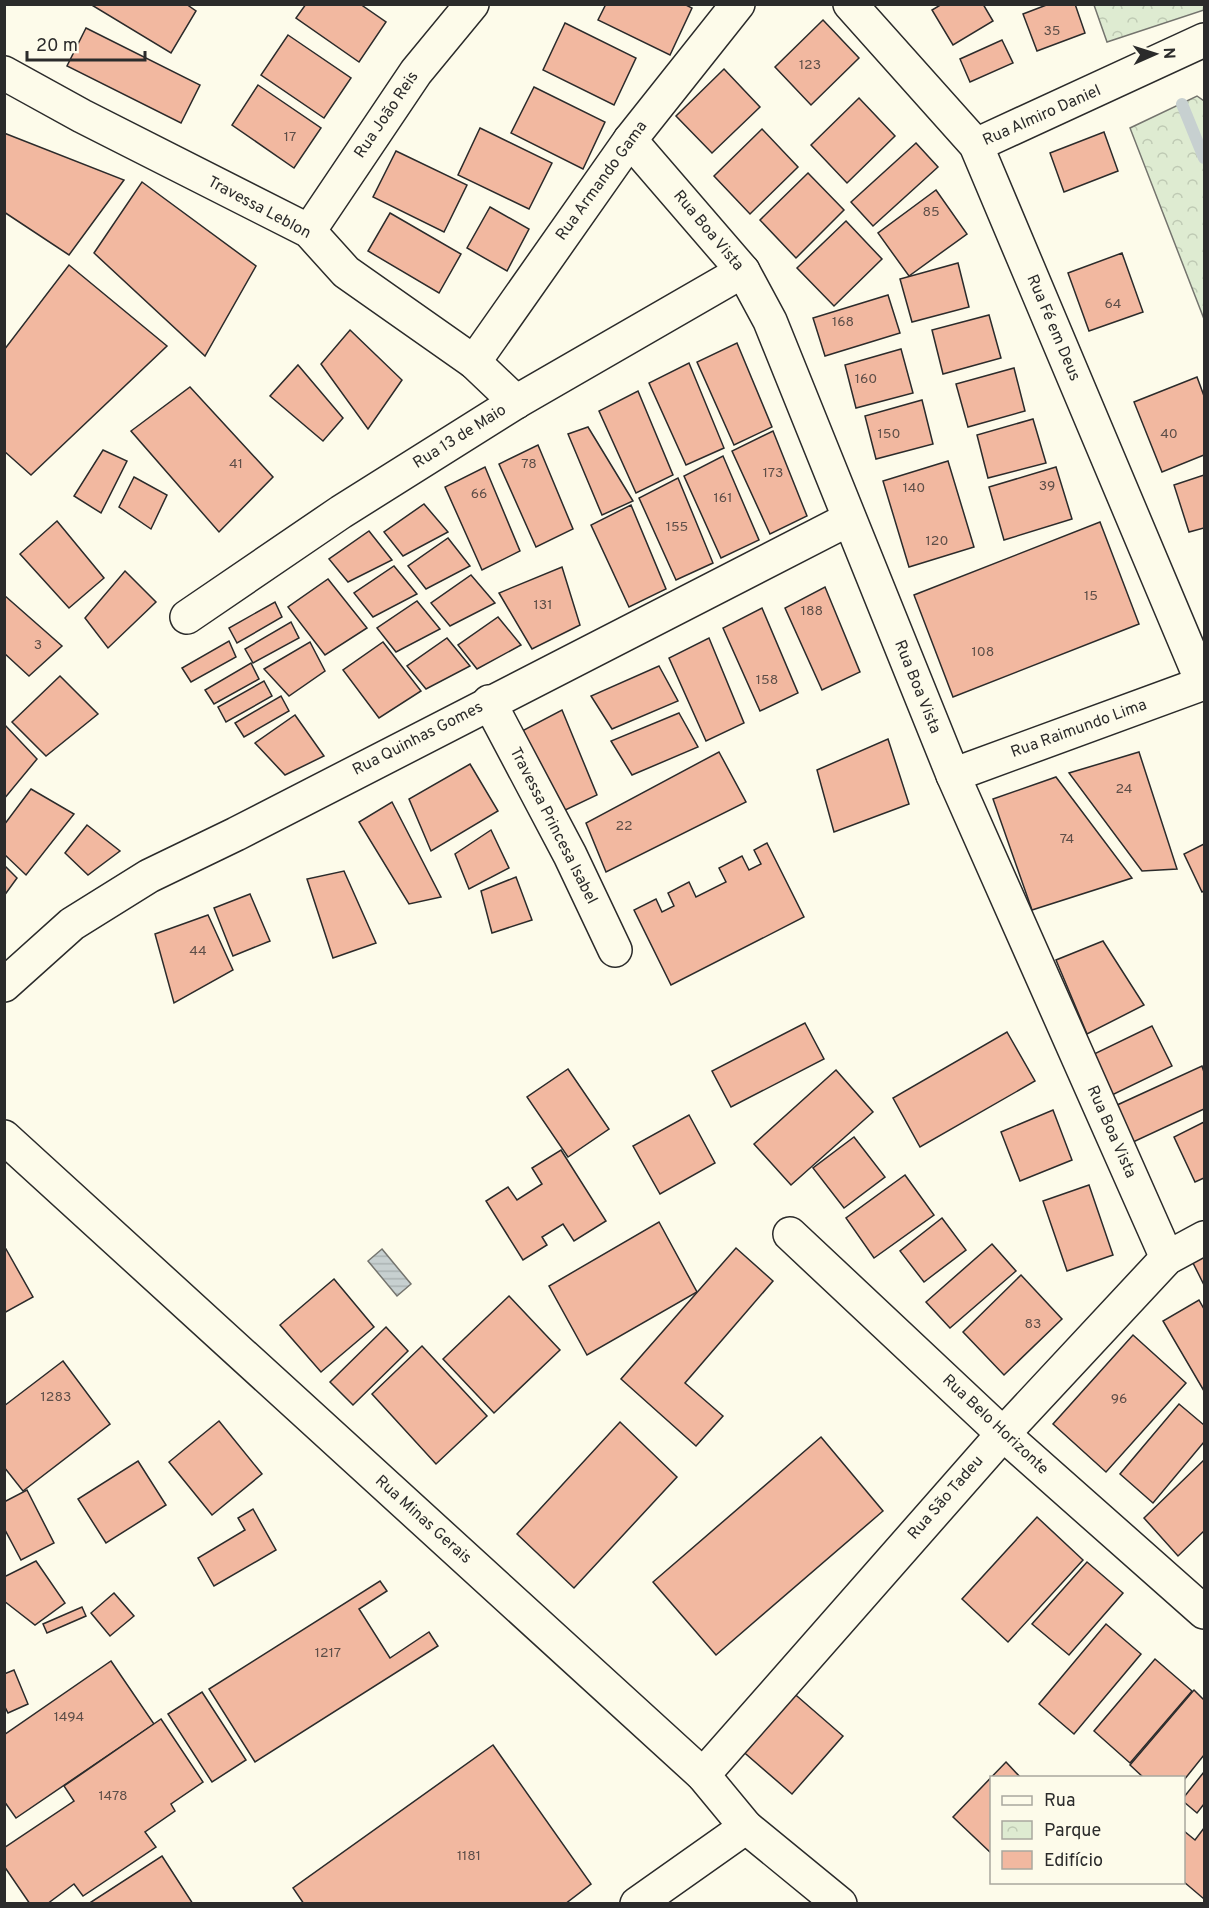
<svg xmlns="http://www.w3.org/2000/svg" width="1209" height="1908" font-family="Overpass,sans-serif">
  <defs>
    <pattern id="park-crowns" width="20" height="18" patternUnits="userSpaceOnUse" patternTransform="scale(1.5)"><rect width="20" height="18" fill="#deebd1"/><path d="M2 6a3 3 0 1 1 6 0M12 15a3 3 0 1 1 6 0" fill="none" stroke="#bfcab4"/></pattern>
    <pattern id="water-rules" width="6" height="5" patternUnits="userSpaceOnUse" patternTransform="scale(1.5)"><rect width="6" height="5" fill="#c7d0d0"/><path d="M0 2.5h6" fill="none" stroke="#abb3b3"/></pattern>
  </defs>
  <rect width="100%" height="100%" fill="#fdfbea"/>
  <!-- park -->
  <g fill="url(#park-crowns)" stroke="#74746e" stroke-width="1.5">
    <path d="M1094,5H1204V10L1107,42Z"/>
    <path d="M1197,96L1204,101V319L1130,128Z"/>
  </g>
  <!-- water -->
  <path fill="url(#water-rules)" stroke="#74746e" stroke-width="1.5" d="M382,1249L411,1284L397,1296L368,1261Z"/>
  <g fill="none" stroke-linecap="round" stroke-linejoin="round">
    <!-- stream -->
    <path stroke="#c7d0d0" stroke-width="12" d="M1182,104L1204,158"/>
  </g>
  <!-- building -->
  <g fill="#f2b8a0" stroke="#2b2b2b" stroke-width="1.5">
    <path d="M90,4H186L196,11L171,53Z"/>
    <path d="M306,4H360L386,22L359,62L296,18Z"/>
    <path d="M606,4H684L692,8L670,55L598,20Z"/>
    <path d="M942,4H983L993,21L953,45L932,10Z"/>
    <path d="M1049,4H1075L1085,33L1037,51L1023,14Z"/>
    <path d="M823,20L859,58L811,105L775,67Z"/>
    <path d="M565,23L636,58L614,105L543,70Z"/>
    <path d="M86,28L200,85L181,123L67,66Z"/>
    <path d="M288,35L351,78L324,118L261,75Z"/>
    <path d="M1002,40L1013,63L970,82L960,59Z"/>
    <path d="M724,69L760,107L712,153L676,116Z"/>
    <path d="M258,85L321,128L294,168L232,125Z"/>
    <path d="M534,87L605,122L583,169L511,133Z"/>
    <path d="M859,98L895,136L847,183L811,145Z"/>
    <path d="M480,128L552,163L529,209L458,175Z"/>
    <path d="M762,129L798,167L750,214L714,176Z"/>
    <path d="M1104,132L1118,171L1064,192L1050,153Z"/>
    <path d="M4,133L124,180L69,255L4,212Z"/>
    <path d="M916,143L938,167L873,226L851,202Z"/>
    <path d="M396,151L467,185L444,232L373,197Z"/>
    <path d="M808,173L844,210L796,258L760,220Z"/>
    <path d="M142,182L256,266L205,356L94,253Z"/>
    <path d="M936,190L967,234L909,276L878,233Z"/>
    <path d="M490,207L529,229L507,271L467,248Z"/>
    <path d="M390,213L461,254L439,293L368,251Z"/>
    <path d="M846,221L882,259L834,306L797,268Z"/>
    <path d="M1122,253L1143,312L1089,331L1068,273Z"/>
    <path d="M958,263L969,307L912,322L900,279Z"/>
    <path d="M69,265L167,346L31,475L4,451V350Z"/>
    <path d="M888,295L900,333L825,356L813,318Z"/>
    <path d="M989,315L1001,358L943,374L932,330Z"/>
    <path d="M350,330L402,380L368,429L321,364Z"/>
    <path d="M737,343L772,427L734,445L697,362Z"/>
    <path d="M901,349L913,393L856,408L845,365Z"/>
    <path d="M689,363L724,448L686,465L649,383Z"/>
    <path d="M298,365L343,418L323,441L270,396Z"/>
    <path d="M1014,368L1025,411L968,427L956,384Z"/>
    <path d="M1197,377L1204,396V455L1162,472L1134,402Z"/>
    <path d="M190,387L273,477L219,532L131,431Z"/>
    <path d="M638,391L673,475L636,493L599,411Z"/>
    <path d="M922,400L933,444L876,459L865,416Z"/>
    <path d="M1033,419L1046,463L988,478L977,435Z"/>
    <path d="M588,427L633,501L602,515L568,434Z"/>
    <path d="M773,431L807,516L770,534L732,451Z"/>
    <path d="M538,445L573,529L536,547L499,464Z"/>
    <path d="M103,450L127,461L101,513L74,496Z"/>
    <path d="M723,456L759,540L721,558L684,476Z"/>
    <path d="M948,461L974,547L909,567L883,481Z"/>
    <path d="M485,467L520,551L482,570L445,487Z"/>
    <path d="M1056,467L1072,519L1004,540L989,487Z"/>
    <path d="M1204,475V528L1189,532L1174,485Z"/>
    <path d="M134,477L167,495L151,529L119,507Z"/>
    <path d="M678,478L713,563L676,580L639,498Z"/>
    <path d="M424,504L448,532L403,556L384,532Z"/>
    <path d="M631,505L666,589L629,607L591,525Z"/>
    <path d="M57,521L104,578L69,608L20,554Z"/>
    <path d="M1100,522L1139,624L953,697L914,595Z"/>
    <path d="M369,531L392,560L348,582L329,559Z"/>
    <path d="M448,538L470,566L426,589L408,566Z"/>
    <path d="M394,566L417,594L373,617L354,593Z"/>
    <path d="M562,567L580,625L532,649L499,593Z"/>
    <path d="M125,571L156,602L108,648L85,618Z"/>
    <path d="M471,575L495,603L450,626L431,603Z"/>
    <path d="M328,579L367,628L325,655L288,607Z"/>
    <path d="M825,587L860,672L822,690L785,608Z"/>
    <path d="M4,595L62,646L29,676L4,653Z"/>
    <path d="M417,601L440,629L396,652L377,628Z"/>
    <path d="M275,602L282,617L237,643L229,628Z"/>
    <path d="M762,608L798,693L760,711L723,628Z"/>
    <path d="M498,617L521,645L477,669L458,645Z"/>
    <path d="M291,622L299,638L253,663L245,649Z"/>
    <path d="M447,638L470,666L426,689L407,666Z"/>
    <path d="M709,638L744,723L706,741L669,658Z"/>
    <path d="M229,641L236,657L191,682L182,668Z"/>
    <path d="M310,642L325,671L289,696L264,669Z"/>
    <path d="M383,642L421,691L379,718L343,670Z"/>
    <path d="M251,663L259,679L214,704L205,690Z"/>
    <path d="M659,666L678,701L612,729L591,696Z"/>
    <path d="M60,676L98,714L46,756L12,722Z"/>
    <path d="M264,681L272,696L226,722L218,707Z"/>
    <path d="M281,696L289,711L244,737L235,723Z"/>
    <path d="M562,710L597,795L559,813L522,731Z"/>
    <path d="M679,713L698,747L632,775L611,741Z"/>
    <path d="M295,715L324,756L285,775L255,743Z"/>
    <path d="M4,724L37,759L4,799Z"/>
    <path d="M888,739L909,804L834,832L817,770Z"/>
    <path d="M719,752L746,802L606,872L586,823Z"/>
    <path d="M1139,752L1177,869L1142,871L1069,773Z"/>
    <path d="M470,764L498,811L431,851L409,799Z"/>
    <path d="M1056,777L1132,878L1032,910L993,799Z"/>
    <path d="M31,789L74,814L26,875L4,854V825Z"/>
    <path d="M392,802L441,897L409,904L359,822Z"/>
    <path d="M87,825L120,851L88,875L65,853Z"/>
    <path d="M491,830L509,868L469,889L455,854Z"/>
    <path d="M767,843L804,917L671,985L634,910L656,899L662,912L674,906L668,893L689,882L696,897L726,882L719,868L742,856L749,870L761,864L754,850Z"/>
    <path d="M1204,844V891L1202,892L1184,854Z"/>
    <path d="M4,865L17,878L4,896Z"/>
    <path d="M344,871L376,943L333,958L307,879Z"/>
    <path d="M516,877L532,920L492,933L481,891Z"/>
    <path d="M250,894L270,941L233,956L214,908Z"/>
    <path d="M208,915L233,970L174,1003L155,934Z"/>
    <path d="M1103,941L1144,1005L1087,1034L1056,960Z"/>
    <path d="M805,1023L824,1059L731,1107L712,1071Z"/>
    <path d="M1152,1026L1172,1066L1112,1095L1092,1055Z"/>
    <path d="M1007,1032L1035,1081L920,1147L893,1098Z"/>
    <path d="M1202,1066L1204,1072V1109L1131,1143L1115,1106Z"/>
    <path d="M568,1069L609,1129L568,1157L527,1097Z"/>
    <path d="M836,1070L873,1112L791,1185L754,1144Z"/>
    <path d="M1053,1110L1072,1160L1020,1181L1001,1132Z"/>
    <path d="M689,1115L715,1163L660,1194L633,1146Z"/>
    <path d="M1204,1122V1178L1195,1182L1174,1137Z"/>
    <path d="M854,1137L885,1177L844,1208L813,1168Z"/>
    <path d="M561,1150L606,1221L574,1241L563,1224L542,1237L547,1245L523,1260L486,1201L508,1187L517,1200L542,1184L532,1168Z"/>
    <path d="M905,1175L934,1215L874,1258L846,1218Z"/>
    <path d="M1089,1185L1113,1255L1067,1271L1043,1201Z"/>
    <path d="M942,1218L966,1250L924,1282L900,1251Z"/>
    <path d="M659,1222L697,1292L587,1355L549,1286Z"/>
    <path d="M992,1244L1016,1271L950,1328L926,1302Z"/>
    <path d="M1204,1246V1285L1189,1255Z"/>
    <path d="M736,1248L773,1281L685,1383L723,1416L696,1446L621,1379Z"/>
    <path d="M6,1249L33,1297L4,1313V1250Z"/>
    <path d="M1021,1275L1062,1319L1004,1375L963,1332Z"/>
    <path d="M334,1279L374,1327L321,1372L280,1325Z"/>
    <path d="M509,1296L560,1350L494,1413L443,1359Z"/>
    <path d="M1199,1300L1204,1309V1391L1163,1321Z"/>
    <path d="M386,1327L408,1351L353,1405L330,1382Z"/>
    <path d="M1133,1335L1186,1383L1106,1472L1053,1424Z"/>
    <path d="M422,1346L487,1416L436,1464L372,1394Z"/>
    <path d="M63,1361L110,1424L23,1491L4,1467V1406Z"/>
    <path d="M1179,1404L1204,1425V1442L1153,1503L1120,1474Z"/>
    <path d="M219,1421L262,1474L212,1515L169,1462Z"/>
    <path d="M620,1422L677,1477L574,1588L517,1534Z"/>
    <path d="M821,1437L883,1511L716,1655L653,1582Z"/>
    <path d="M1204,1460V1531L1178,1556L1144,1518Z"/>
    <path d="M138,1461L166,1505L106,1543L78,1499Z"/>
    <path d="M27,1490L54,1543L21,1560L4,1528V1502Z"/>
    <path d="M253,1509L276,1550L214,1586L198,1558L245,1530L238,1518Z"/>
    <path d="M1037,1517L1083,1560L1008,1642L962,1599Z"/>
    <path d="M36,1561L65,1603L35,1625L4,1601V1577Z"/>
    <path d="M1087,1562L1123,1593L1069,1655L1032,1624Z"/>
    <path d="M380,1581L387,1591L359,1609L390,1658L429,1632L438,1646L255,1762L209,1689Z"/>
    <path d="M114,1593L134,1616L110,1636L91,1613Z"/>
    <path d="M82,1607L86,1616L47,1633L43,1624Z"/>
    <path d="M1106,1624L1141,1654L1074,1734L1039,1704Z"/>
    <path d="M1155,1659L1192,1691L1130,1763L1094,1731Z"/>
    <path d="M111,1661L154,1724L16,1818L4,1801V1735Z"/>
    <path d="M14,1670L28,1704L8,1713L4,1705V1674Z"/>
    <path d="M790,1690L843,1736L792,1794L739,1748Z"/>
    <path d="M1194,1690L1204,1700V1755L1184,1780V1778H1144L1130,1765Z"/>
    <path d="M202,1692L246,1760L212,1782L168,1714Z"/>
    <path d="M161,1719L203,1782L171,1804L175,1811L145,1832L156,1847L83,1896L74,1884L47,1904H30L4,1866V1848L74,1801L64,1786Z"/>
    <path d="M493,1745L591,1884L565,1904H304L293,1888Z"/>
    <path d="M1006,1762L1021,1778H992V1854L953,1817Z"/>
    <path d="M1204,1772V1804L1197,1813L1184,1802V1797Z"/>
    <path d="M1204,1828V1899L1184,1882V1831L1195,1840Z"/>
    <path d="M162,1856L193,1904H88Z"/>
  </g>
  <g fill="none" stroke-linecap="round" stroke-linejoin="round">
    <defs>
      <g id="minor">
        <path d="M850,4L976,145L1203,684"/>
        <path d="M4,73L82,116L309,231L346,272L474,362L516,402"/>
        <path d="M630,140L743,271L770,321L953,775L1167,1258"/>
        <path d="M976,145L1204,40"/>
        <path d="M309,231L416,72L472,4"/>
        <path d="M474,362L630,140L738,4"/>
        <path d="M187,617L341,512L516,402L743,271"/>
        <path d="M489,702L570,855L615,950"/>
        <path d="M953,775L1204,683"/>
        <path d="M4,985L72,924L149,876L236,834L849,519"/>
        <path d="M4,1137L703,1775L746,1827L840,1904"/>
        <path d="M790,1234L1003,1434L1204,1612"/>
        <path d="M703,1775L1003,1434L1167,1258L1204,1238"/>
        <path d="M637,1904L746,1827"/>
      </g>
    </defs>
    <!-- minor casing -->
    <use href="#minor" stroke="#2b2b2b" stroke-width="36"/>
    <!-- minor -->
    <use href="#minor" stroke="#fdfbea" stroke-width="33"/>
  </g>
  <g text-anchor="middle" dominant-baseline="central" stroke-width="4.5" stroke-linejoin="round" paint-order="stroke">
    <!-- number labels -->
    <g font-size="14" fill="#5d4e48">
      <text x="1052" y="31">35</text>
      <text x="810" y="65">123</text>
      <text x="290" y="137">17</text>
      <text x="931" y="212">85</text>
      <text x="1113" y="304">64</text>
      <text x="843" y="322">168</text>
      <text x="866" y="379">160</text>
      <text x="889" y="434">150</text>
      <text x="1169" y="434">40</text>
      <text x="236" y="464">41</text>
      <text x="529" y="464">78</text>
      <text x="773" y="473">173</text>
      <text x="1047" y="486">39</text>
      <text x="914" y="488">140</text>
      <text x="479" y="494">66</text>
      <text x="723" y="498">161</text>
      <text x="677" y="527">155</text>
      <text x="937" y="541">120</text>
      <text x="1091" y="596">15</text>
      <text x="543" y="605">131</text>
      <text x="812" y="611">188</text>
      <text x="38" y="645">3</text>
      <text x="983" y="652">108</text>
      <text x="767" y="680">158</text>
      <text x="1124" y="789">24</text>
      <text x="624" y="826">22</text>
      <text x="1067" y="839">74</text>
      <text x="198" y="951">44</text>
      <text x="1033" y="1324">83</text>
      <text x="56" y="1397">1283</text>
      <text x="1119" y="1399">96</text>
      <text x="328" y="1653">1217</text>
      <text x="69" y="1717">1494</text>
      <text x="113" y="1796">1478</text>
      <text x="469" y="1856">1181</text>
    </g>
    <!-- street labels -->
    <g font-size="16" fill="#2b2b2b" stroke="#fdfbea">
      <text transform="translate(387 115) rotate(-56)">Rua João Reis</text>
      <text transform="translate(1042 116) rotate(-24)">Rua Almiro Daniel</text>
      <text transform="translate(602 181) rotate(-54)">Rua Armando Gama</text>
      <text transform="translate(259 208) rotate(28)">Travessa Leblon</text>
      <text transform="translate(708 231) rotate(50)">Rua Boa Vista</text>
      <text transform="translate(1053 328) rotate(67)">Rua Fé em Deus</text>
      <text transform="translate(460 437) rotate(-32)">Rua 13 de Maio</text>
      <text transform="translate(917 687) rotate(68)">Rua Boa Vista</text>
      <text transform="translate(1079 729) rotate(-20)">Rua Raimundo Lima</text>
      <text transform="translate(418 739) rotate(-27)">Rua Quinhas Gomes</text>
      <text transform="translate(553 826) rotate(63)">Travessa Princesa Isabel</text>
      <text transform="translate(1111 1132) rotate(66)">Rua Boa Vista</text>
      <text transform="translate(995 1425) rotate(43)">Rua Belo Horizonte</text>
      <text transform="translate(946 1498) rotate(-49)">Rua São Tadeu</text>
      <text transform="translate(423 1520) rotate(42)">Rua Minas Gerais</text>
    </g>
  </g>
  <!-- border -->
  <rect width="1209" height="1908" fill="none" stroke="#2b2b2b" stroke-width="12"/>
  <!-- legend -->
  <rect x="990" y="1776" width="195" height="108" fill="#fdfbea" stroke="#a9a89e" stroke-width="1.5"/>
  <rect x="1002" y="1796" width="30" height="9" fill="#fdfbea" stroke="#a9a89e" stroke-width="1.5"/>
  <text x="1044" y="1806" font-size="18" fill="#2b2b2b">Rua</text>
  <rect x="1002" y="1821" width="30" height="18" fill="url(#park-crowns)" stroke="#a9a89e" stroke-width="1.5"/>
  <text x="1044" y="1836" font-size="18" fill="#2b2b2b">Parque</text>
  <rect x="1002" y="1851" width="30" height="18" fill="#f2b8a0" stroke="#a9a89e" stroke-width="1.5"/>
  <text x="1044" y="1866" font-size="18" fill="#2b2b2b">Edifício</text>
  <!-- north arrow -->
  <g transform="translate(1155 54) rotate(87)" stroke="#fdfbea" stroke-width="4.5" paint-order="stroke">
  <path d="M0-4.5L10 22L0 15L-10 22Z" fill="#2b2b2b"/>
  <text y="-9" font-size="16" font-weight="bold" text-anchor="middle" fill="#2b2b2b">N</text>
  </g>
  <!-- scale -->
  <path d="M27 51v9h118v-9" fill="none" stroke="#2b2b2b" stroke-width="3"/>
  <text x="36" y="51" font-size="18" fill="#2b2b2b" stroke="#fdfbea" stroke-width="4.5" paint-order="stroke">20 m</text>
</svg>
